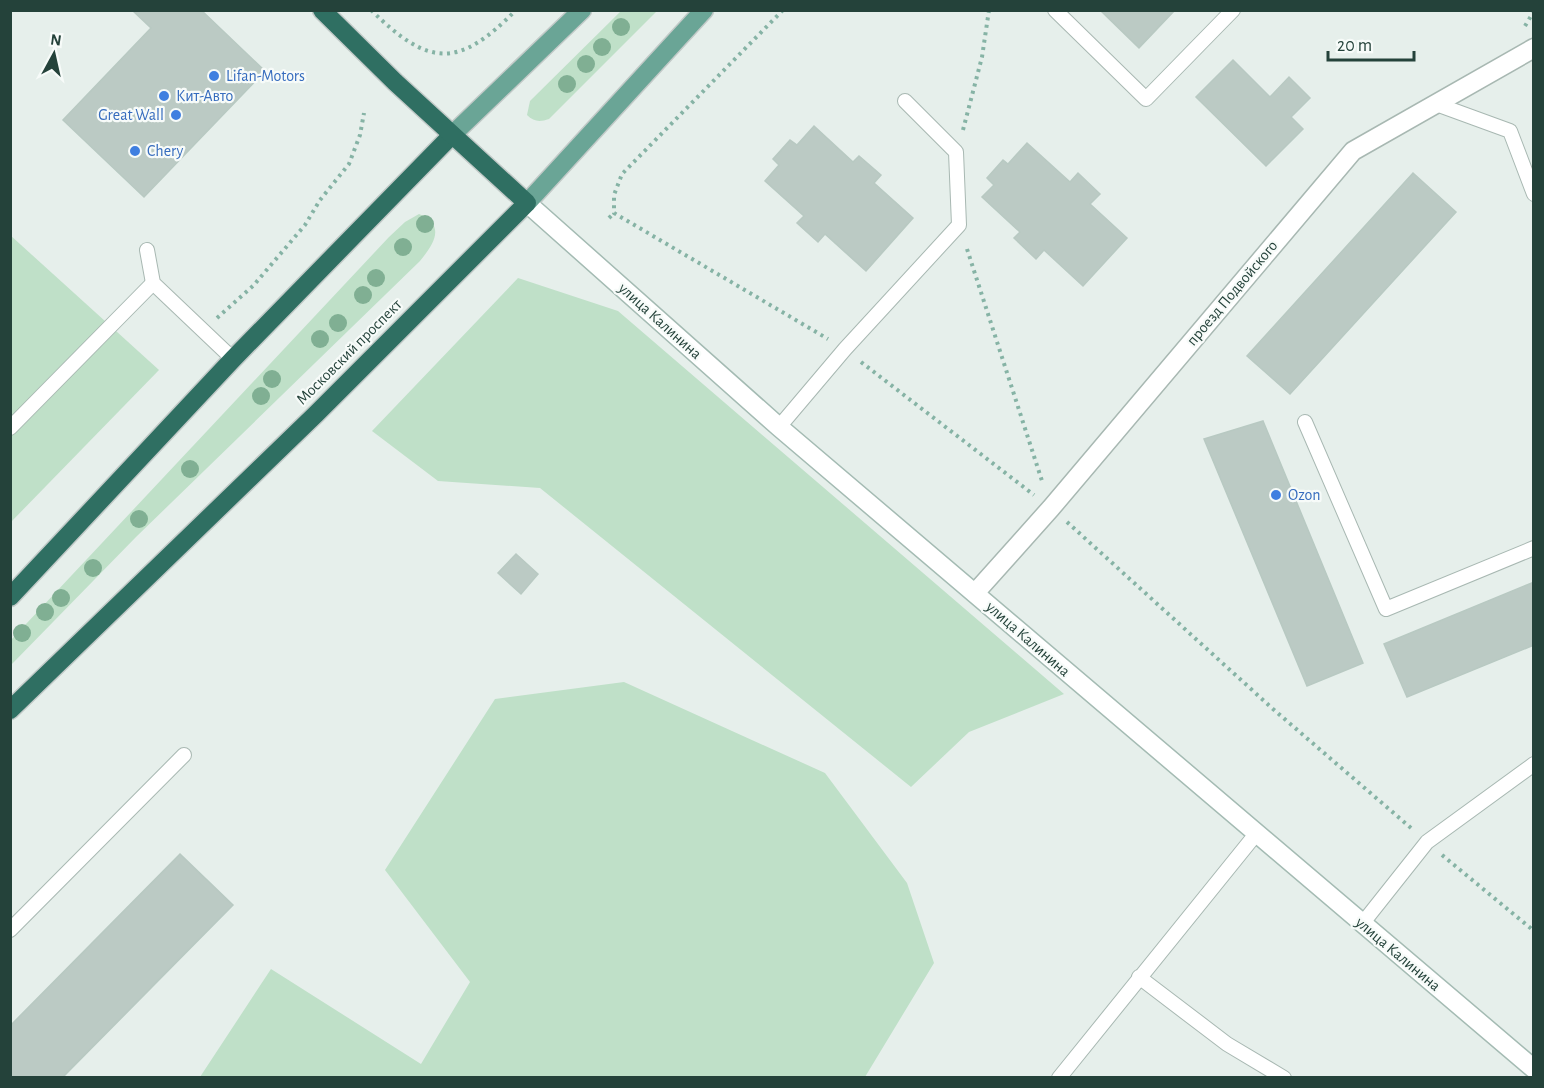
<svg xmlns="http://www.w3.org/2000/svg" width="1544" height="1088" font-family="'Alegreya Sans',sans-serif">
  <rect width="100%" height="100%" fill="#e6efeb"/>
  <!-- green -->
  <g fill="#bfe0c8">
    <path d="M622,10L657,11L549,119C540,122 534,122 527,115L530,101Z"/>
    <path d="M419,214C447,225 433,245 420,261L136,537L11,665V640L389,237L405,222Z"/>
    <path d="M10,235L159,370L11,522H10Z"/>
    <path d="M518,278L618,311L1064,694L969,732L911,787L540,488L438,481L372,431Z"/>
    <path d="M624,682L825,773L907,883L934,963L865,1077H200L271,969L421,1064L470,982L385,870L495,699Z"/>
  </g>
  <!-- building -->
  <g fill="#bbcac4" stroke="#b8c9c2" stroke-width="1.5">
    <path d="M132,10H201L265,71L144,197L63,120L151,28Z"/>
    <path d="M1100,10H1175L1139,48Z"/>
    <path d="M1233,60L1270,97L1289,77L1310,98L1291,117L1303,129L1266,166L1196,97Z"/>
    <path d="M814,126L853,162L859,156L881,175L874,183L913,218L866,271L825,234L818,242L797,223L804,216L765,181L779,165L773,159L790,140L797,145Z"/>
    <path d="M1027,143L1070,182L1078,173L1100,194L1090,204L1127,238L1083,286L1044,250L1036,259L1014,238L1020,232L982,197L994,185L987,178L1003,160L1008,164Z"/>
    <path d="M1413,173L1456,212L1290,394L1247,356Z"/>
    <path d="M1263,421L1363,663L1307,686L1204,439Z"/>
    <path d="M516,554L538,574L521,594L498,573Z"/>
    <path d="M1534,582V645L1407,697L1384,644Z"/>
    <path d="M180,854L233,905L62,1078H10V1026Z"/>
  </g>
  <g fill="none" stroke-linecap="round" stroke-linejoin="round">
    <defs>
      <g id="lane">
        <path d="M1055,10L1146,99L1233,10"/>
        <path d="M1436,104L1510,131L1534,194"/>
        <path d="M147,250L153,283L233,359"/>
        <path d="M1305,422L1386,609L1534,548"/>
        <path d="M779,427L845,349L959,225L956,152L905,101"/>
        <path d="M10,428L153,283"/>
        <path d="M1362,924L1427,842L1534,764"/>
        <path d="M10,930L184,755"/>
        <path d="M1139,977L1227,1044L1284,1078"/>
        <path d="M1059,1078L1256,834"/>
      </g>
      <path id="street" d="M975,593L1051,508L1353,151L1534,48"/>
      <path id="secondary" d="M527,203L779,427L1534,1069"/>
      <g id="primary">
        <path d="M452,135L582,10"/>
        <path d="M527,203L704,10"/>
      </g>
      <g id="highway">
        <path d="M10,597L233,359L452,135"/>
        <path d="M10,710L316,414L527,203L395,82L322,10"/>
      </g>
    </defs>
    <!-- lane casing -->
    <use href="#lane" stroke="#a8b8b2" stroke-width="16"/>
    <!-- street casing -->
    <use href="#street" stroke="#a8b8b2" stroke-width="21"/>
    <!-- secondary casing -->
    <use href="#secondary" stroke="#a4bbb3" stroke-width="21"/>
    <!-- primary casing -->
    <use href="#primary" stroke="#c2cac8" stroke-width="21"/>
    <!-- highway casing -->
    <use href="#highway" stroke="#c2cac8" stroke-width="21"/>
    <!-- path -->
    <g stroke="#86b3a5" stroke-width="4" stroke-dasharray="3 4.5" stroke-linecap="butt">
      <path d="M371,10C429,67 458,69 516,10"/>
      <path d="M783,10L622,174L614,195V213L828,339"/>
      <path d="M1525,26L1534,11"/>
      <path d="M963,130L982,57L989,10"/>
      <path d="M609,218L614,213"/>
      <path d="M967,249L1042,481"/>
      <path d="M217,318L253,286L305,225L320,200L349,164L360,135L364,113"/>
      <path d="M861,362L1034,495"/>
      <path d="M1067,522L1273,709L1411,828"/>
      <path d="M1442,855L1534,931"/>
    </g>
    <!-- lane -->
    <use href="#lane" stroke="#fff" stroke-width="14"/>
    <!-- street -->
    <use href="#street" stroke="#fff" stroke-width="18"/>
    <!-- secondary -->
    <use href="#secondary" stroke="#fff" stroke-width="18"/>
    <!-- primary -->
    <use href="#primary" stroke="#6aa596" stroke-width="18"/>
    <!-- highway -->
    <use href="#highway" stroke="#2f6f62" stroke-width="18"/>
  </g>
  <!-- trees -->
  <g fill="#80af93">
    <circle cx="621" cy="27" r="9"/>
    <circle cx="602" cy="47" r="9"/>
    <circle cx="586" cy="64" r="9"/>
    <circle cx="567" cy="84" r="9"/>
    <circle cx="425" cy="224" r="9"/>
    <circle cx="403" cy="247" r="9"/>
    <circle cx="376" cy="278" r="9"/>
    <circle cx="363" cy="295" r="9"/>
    <circle cx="338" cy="323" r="9"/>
    <circle cx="320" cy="339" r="9"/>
    <circle cx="272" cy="379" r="9"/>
    <circle cx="261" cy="396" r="9"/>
    <circle cx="190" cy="469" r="9"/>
    <circle cx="139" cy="519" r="9"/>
    <circle cx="93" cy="568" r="9"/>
    <circle cx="61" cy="598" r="9"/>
    <circle cx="45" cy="612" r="9"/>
    <circle cx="22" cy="633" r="9"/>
  </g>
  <!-- markers -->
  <g fill="#3f7fe0" stroke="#f7fbf9" stroke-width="2">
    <circle cx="214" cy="76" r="6"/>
    <circle cx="164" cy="96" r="6"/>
    <circle cx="176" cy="115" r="6"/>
    <circle cx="135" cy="151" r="6"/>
    <circle cx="1276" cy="495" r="6"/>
  </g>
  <g text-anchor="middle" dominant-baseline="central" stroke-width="4.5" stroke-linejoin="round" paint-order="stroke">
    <!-- shop labels -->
    <g font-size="16" fill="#366cbe" stroke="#f7fbf9" text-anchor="start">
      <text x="226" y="76">Lifan-Motors</text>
      <text x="176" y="96">Кит-Авто</text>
      <text x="164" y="115" text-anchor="end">Great Wall</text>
      <text x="147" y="151">Chery</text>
      <text x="1288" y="495">Ozon</text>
    </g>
    <!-- street labels -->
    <g font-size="16" fill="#24423a" stroke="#f7fbf9">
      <text transform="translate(1232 293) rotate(-50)">проезд Подвойского</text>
      <text transform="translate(660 321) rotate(42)">улица Калинина</text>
      <text transform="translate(349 352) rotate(-45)">Московский проспект</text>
      <text transform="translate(1028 639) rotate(41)">улица Калинина</text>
      <text transform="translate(1398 954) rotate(40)">улица Калинина</text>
    </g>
  </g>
  <!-- border -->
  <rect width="1544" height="1088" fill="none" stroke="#24423a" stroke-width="24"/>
  <!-- north arrow -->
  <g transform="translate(54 54) rotate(8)" stroke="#f7fbf9" stroke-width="4.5" paint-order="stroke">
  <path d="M0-4.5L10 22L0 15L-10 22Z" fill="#24423a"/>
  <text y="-9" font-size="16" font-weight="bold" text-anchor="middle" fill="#24423a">N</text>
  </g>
  <!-- scale -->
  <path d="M1328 51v9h86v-9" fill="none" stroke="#24423a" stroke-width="3"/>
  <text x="1337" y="51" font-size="18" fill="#24423a" stroke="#f7fbf9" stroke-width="4.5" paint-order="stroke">20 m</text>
</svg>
